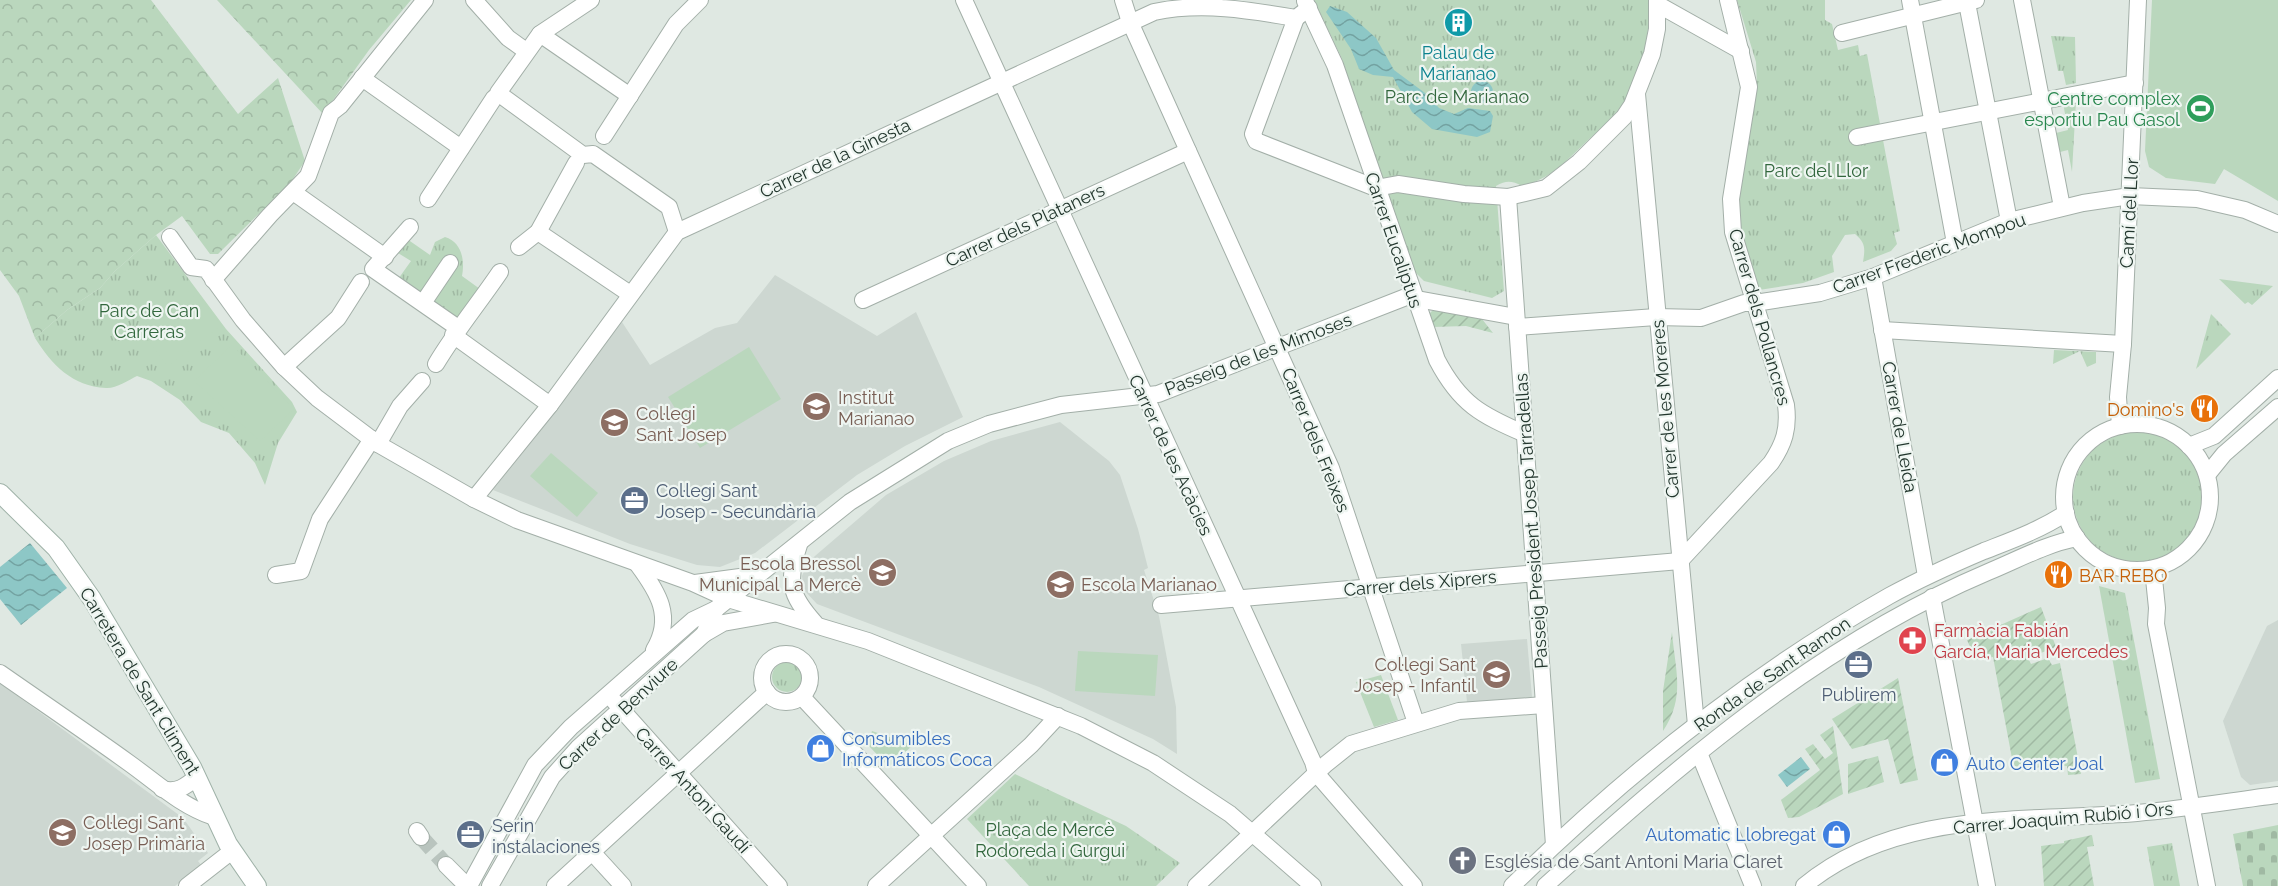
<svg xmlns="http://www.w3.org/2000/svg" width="2278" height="886" font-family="Raleway,sans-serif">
  <defs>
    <pattern id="grass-tufts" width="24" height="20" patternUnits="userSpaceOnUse" patternTransform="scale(1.5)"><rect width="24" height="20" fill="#bad7bd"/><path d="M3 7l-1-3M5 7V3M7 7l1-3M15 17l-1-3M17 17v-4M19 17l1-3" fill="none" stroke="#a0b9a3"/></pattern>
    <pattern id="forest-crowns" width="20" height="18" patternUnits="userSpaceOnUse" patternTransform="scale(1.5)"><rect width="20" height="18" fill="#bad7bd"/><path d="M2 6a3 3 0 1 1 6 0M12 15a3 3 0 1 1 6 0" fill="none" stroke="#a0b9a3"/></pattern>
    <pattern id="cemetery-stones" width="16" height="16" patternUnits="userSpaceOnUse" patternTransform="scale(1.5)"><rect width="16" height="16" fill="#bad7bd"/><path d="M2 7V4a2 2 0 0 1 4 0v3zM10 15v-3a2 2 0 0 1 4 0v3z" fill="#a0b9a3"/></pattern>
    <pattern id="garden-furrows" width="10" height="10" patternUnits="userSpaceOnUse" patternTransform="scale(1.5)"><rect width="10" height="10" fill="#bad7bd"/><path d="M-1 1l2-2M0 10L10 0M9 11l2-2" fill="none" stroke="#a0b9a3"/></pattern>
    <pattern id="water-waves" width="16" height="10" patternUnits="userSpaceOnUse" patternTransform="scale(1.5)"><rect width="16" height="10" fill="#8dc7c6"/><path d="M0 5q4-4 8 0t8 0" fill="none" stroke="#73a2a1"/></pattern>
  </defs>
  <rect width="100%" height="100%" fill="#dfe8e2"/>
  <!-- built -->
  <g fill="#cdd7d1">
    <path d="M775,275L877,336L916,312L963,417L905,446L857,475L755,553L720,567L697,565L630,544L493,490L622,322L650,365L715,328L737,323Z"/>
    <path d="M1060,422L1109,461L1120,475L1138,529L1148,568L1144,570L1159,616L1176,707L1177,754L1153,739L1039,687L817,604L804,590L802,576L808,562L886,495L944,461L991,441Z"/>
    <path d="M2278,620V781L2250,785L2241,777L2223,721L2267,626Z"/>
    <path d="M1527,639L1532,697L1467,702L1461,644Z"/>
    <path d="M0,683L183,818L208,853L198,861L201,865L175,886H0Z"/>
  </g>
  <!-- grass -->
  <g fill="url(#grass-tufts)">
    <path d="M1314,0H1648C1652,34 1640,82 1619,109C1609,122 1595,133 1583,145C1564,163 1549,179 1523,186C1511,181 1507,180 1496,186L1504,291L1492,298L1424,281L1413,270L1342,59Z"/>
    <path d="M1737,0H1825V20L1832,24L1838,50L1858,45L1860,56L1867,54L1900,231L1894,233L1897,244L1891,251L1863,262C1865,249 1866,243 1855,234L1845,235L1832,256L1834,272L1803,283L1759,290L1740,232L1739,203L1757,86L1756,62Z"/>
    <path d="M2051,36L2075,37L2076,83L2066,85L2063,71H2058Z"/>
    <path d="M2076,101L2072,172L2068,150L2060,152L2056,133L2068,130L2063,103Z"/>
    <path d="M156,235L226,329L292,402L297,412L278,443L265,485L255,463L229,433L201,422L180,400L151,381L137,376C129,380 115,389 106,388C72,386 52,365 35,338L67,310L100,288L115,271Z"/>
    <path d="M445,237C462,242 465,261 462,276L480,289L455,323L396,282L411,261L398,253L407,239L430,255L435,242Z"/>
    <path d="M2219,279L2273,286L2252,305L2248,302L2245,304Z"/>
    <path d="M2211,314L2231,334L2196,369Z"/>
    <path d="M2054,350L2096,352V363L2087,367L2080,351L2053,364Z"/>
    <circle cx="2138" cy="497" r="65"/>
    <path d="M2099,586L2125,593L2160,779L2135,783Z"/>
    <circle cx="787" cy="677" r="15"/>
    <path d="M872,731L913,745L889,767L867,744Z"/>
    <path d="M1015,774L1126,826L1180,863L1156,886H1029L967,819Z"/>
    <path d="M2172,843L2180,886H2154L2147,847Z"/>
  </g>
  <!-- forest -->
  <g fill="url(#forest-crowns)">
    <path d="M0,0H151L238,114L278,78L305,161L291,182L218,254H210L182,216L156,235L115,271L100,288L67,310L35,338L19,296L0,270Z"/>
    <path d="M217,0H411L369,50L323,114Z"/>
  </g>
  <!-- cemetery -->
  <path fill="url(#cemetery-stones)" d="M2278,825V886H2243L2233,834Z"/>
  <!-- garden -->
  <g fill="url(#garden-furrows)">
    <path d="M1433,310L1482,319L1493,333L1466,326L1433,327L1429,314Z"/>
    <path d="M2041,607L2056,647L2028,658L2031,664L2048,658L2052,665L2060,663L2081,774L2068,775L2067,766L2014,769L1993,657L1976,660L1967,640Z"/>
    <path d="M1672,632C1675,670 1686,697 1663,731V691Z"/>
    <path d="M1898,678L1918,780L1900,784L1888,739L1852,749L1832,719Z"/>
    <path d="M1833,726L1843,794L1799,817L1788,818L1781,800L1820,770L1805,749L1813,744L1825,759L1833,753L1820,735Z"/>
    <path d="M1878,756L1884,782L1848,794V764Z"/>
    <path d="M2092,835L2094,846L2087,847L2094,886H2044L2041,846L2064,843V841Z"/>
  </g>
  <!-- pitch -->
  <g fill="#bad7bd">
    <path d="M2152,0H2278V201L2224,169L2215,184L2166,178L2149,167L2145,151Z"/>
    <path d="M197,293L221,325L168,367L144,335Z"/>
    <path d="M232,345L294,409L260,441L194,381Z"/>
    <path d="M749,347L781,399L700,448L668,397Z"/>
    <path d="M551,453L598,493L577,517L530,476Z"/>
    <path d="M1078,651L1158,655L1155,696L1075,691Z"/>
    <path d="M1381,675L1398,720L1374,727L1356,682Z"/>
  </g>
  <!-- water -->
  <g fill="url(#water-waves)">
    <path d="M1330,6L1347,12L1376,38L1394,70L1425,93L1439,108L1454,114L1468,108L1490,111L1493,116L1490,132L1477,137L1432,129L1412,112L1393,77L1373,75L1359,69L1351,49L1326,12Z"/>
    <circle cx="1482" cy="92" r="11"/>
    <path d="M30,543L67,588L21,625L0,599V567Z"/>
    <path d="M1801,757L1810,769L1787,787L1778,775Z"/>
  </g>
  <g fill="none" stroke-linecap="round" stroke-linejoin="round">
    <!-- street-tunnel -->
    <path stroke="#b9c4be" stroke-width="16" stroke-dasharray="16 8" stroke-linecap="butt" d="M421,837L446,865"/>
    <defs>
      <g id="street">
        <path d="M474,0L508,38L526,51"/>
        <path d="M591,0L540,34L498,93L583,155L593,154L669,207L677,232"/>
        <path d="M964,0L1313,762L1316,773L1414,886"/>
        <path d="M1123,0L1130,22L1331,468L1416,723"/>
        <path d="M1910,0L1955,243"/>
        <path d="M2022,0L2062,207"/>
        <path d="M1305,1L1335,65L1437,360C1460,404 1481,415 1525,434"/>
        <path d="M1967,3L2009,221"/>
        <path d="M1657,4L1741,51"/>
        <path d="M1296,18L1253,134L1256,141L1376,188L1398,184L1464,194L1508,197L1546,188L1579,162L1624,117L1632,105L1652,54L1657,29V0"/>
        <path d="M1842,33L1976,0"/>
        <path d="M540,34L630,96"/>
        <path d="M362,78L461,148"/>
        <path d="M1637,94L1696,725"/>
        <path d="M604,136L676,24L700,0"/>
        <path d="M1857,137L2135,83"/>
        <path d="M293,192L385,257"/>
        <path d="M1508,197L1554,845"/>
        <path d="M428,199L494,98"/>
        <path d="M410,227L373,269L458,328"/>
        <path d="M538,232L630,294"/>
        <path d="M170,237L191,267L206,269L243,320L284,367L317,398L378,444L474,499L517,520L693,583L728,599L868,641L1081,726L1153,763L1230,814L1313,886"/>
        <path d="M519,247L538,232L576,163"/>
        <path d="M1873,277L1926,576"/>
        <path d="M213,280L270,215L308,176L331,113L340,106L425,0"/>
        <path d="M863,300L1188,151"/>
        <path d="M423,303L450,263"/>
        <path d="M1517,327L1656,317L1701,318L1744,303H1755L1820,293L1873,277L2009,221L2083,203L2130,196L2197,199L2245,210L2278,224"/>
        <path d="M1882,330L2123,344"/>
        <path d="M453,335L550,405"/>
        <path d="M436,364C455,332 479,303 500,272"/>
        <path d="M284,367L338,318L361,282"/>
        <circle cx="2137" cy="497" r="73"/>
        <path d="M2120,426L2118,397L2123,344L2138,0"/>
        <path d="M378,444L400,406L422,381"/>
        <path d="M2189,446L2214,436L2278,378"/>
        <path d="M2207,475L2224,454L2278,407"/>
        <path d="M474,499L550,405L677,232L1154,12C1201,2 1249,10 1296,18L1309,8"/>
        <path d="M799,545C787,582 789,594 815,623"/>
        <path d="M1680,561L1771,463C1784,444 1789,429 1786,405L1733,232L1731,199L1749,87L1728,0"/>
        <path d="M638,565C658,592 674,617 654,650"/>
        <path d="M2153,569L2157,608L2156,624L2207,886"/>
        <path d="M276,575L301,571L320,519L372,439"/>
        <path d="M695,583L755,575"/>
        <path d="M1932,597L1987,886"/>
        <path d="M1161,605L1680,561"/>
        <path d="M704,634L723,623L773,614"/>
        <circle cx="786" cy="678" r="24"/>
        <path d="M0,673C43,703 86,732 129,763C157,783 181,806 214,817"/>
        <path d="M802,697L978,886"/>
        <path d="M614,701L779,886"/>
        <path d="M1699,753L1753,886"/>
        <path d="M162,789C177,793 185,787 197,777"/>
        <path d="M417,831L421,837"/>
        <path d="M592,852L623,886"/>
        <path d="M446,865L467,886"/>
        <path d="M187,886L232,851"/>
        <path d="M469,886L535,765L571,727L693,620L716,609L850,502L948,441L989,424L1061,405L1158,394L1406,297L1516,317"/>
        <path d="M490,886L552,777L578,748L704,634L716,609"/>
        <path d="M555,886L767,692"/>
        <path d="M876,886L1031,745L1058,716"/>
        <path d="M1196,886L1326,764L1351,744L1459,711L1544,705"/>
        <path d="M1512,886C1625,775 1751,674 1889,596C1920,579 1951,565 1984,551C2012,540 2040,530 2066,513"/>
        <path d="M1545,886C1680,764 1818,644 1988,572C2017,560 2046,544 2077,538"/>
        <path d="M1804,886C1896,809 2025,822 2137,813C2184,809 2231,801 2278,795"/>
      </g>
      <path id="secondary" d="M0,493L56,548L92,599L192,767L228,844L257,886"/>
    </defs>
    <!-- street casing -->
    <use href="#street" stroke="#a3afa8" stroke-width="18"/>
    <!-- secondary casing -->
    <use href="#secondary" stroke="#9fb2a8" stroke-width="20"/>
    <!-- street -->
    <use href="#street" stroke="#fff" stroke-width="16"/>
    <!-- secondary -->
    <use href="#secondary" stroke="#fff" stroke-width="18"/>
  </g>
  <!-- icons -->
  <defs>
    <symbol id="building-disc" viewBox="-11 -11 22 22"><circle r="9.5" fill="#0f9aa8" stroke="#eef5f1"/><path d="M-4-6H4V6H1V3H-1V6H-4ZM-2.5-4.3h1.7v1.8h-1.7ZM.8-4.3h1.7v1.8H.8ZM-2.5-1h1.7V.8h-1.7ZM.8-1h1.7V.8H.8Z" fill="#fff"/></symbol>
    <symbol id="stadium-disc" viewBox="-11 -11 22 22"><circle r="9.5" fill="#2e9e5b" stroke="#eef5f1"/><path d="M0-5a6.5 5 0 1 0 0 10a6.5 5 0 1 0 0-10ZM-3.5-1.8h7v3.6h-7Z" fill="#fff"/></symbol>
    <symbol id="school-disc" viewBox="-11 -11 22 22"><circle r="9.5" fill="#8d6e63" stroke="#eef5f1"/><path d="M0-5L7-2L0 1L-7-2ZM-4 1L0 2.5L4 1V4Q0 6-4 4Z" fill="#fff"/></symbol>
    <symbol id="restaurant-disc" viewBox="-11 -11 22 22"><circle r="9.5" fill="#e8710a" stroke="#eef5f1"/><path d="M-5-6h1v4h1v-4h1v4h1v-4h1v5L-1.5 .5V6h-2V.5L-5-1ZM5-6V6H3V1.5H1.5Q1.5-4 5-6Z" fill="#fff"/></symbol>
    <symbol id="office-disc" viewBox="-11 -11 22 22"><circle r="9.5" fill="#5c6f8a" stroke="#eef5f1"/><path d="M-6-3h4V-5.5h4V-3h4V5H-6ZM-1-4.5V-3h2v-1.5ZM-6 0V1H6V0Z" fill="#fff"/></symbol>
    <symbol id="pharmacy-disc" viewBox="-11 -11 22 22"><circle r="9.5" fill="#e0444e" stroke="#eef5f1"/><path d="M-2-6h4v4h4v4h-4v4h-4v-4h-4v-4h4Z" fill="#fff"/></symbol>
    <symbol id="shop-disc" viewBox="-11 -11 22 22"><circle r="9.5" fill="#3f7fe0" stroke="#eef5f1"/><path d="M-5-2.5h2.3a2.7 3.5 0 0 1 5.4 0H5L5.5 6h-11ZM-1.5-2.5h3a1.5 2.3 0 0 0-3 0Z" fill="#fff"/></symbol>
    <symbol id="church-disc" viewBox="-11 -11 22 22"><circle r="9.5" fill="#6b7280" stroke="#eef5f1"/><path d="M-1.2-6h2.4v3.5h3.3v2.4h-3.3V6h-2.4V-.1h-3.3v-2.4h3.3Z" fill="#fff"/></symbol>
  </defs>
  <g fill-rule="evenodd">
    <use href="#building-disc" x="1442" y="6" width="33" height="33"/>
    <use href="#stadium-disc" x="2184" y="92" width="33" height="33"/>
    <use href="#school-disc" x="800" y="390" width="33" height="33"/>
    <use href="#restaurant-disc" x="2188" y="392" width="33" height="33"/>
    <use href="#school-disc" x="598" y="406" width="33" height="33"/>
    <use href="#office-disc" x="618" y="484" width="33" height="33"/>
    <use href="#school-disc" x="866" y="556" width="33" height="33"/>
    <use href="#restaurant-disc" x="2042" y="558" width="33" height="33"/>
    <use href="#school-disc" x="1044" y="568" width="33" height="33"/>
    <use href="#pharmacy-disc" x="1896" y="624" width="33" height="33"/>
    <use href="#office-disc" x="1842" y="648" width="33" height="33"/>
    <use href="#school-disc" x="1480" y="658" width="33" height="33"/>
    <use href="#shop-disc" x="804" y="732" width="33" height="33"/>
    <use href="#shop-disc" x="1928" y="746" width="33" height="33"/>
    <use href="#school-disc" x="46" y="816" width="33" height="33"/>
    <use href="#shop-disc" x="1820" y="818" width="33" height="33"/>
    <use href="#office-disc" x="454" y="818" width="33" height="33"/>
    <use href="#church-disc" x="1446" y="844" width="33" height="33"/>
  </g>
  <g text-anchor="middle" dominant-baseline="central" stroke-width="4.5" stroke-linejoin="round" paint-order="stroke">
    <!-- culture labels -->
    <g font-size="18" fill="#0d838f" stroke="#eef5f1">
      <text x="1458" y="52">Palau de<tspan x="1458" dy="21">Marianao</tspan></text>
    </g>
    <!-- park labels -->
    <g font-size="18" fill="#32673d" stroke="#eef5f1">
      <text x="1457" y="96">Parc de Marianao</text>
      <text x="1816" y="170">Parc del Llor</text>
      <text x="149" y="310">Parc de Can<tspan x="149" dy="21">Carreras</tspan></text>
      <text x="1050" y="829">Plaça de Mercè<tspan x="1050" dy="21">Rodoreda i Gurgui</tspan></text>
    </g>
    <!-- leisure labels -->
    <g font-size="18" fill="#27864d" stroke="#eef5f1" text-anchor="end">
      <text x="2180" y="98">Centre complex<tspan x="2180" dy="21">esportiu Pau Gasol</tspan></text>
    </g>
    <!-- street labels -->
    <g font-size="18" fill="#22362d" stroke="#eef5f1">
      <text transform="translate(835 158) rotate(-25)">Carrer de la Ginesta</text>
      <text transform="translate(2129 213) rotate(-87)">Camí del Llor</text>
      <text transform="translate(1025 225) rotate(-25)">Carrer dels Plataners</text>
      <text transform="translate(1394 240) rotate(71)">Carrer Eucaliptus</text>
      <text transform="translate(1929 253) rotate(-20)">Carrer Frederic Mompou</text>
      <text transform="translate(1760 317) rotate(74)">Carrer dels Pollancres</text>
      <text transform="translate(1258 354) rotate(-21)">Passeig de les Mimoses</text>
      <text transform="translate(1665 409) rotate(-95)">Carrer de les Moreres</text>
      <text transform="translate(1900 427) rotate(80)">Carrer de Lleida</text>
      <text transform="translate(1316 440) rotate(68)">Carrer dels Freixes</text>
      <text transform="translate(1171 455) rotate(65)">Carrer de les Acàcies</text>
      <text transform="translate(1531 521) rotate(-94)">Passeig President Josep Tarradellas</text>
      <text transform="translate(1420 583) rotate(-5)">Carrer dels Xiprers</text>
      <text transform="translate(1772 674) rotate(-35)">Ronda de Sant Ramon</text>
      <text transform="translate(140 681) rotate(59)">Carretera de Sant Climent</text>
      <text transform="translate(618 714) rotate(-43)">Carrer de Benviure</text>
      <text transform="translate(693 790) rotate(48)">Carrer Antoni Gaudí</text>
      <text transform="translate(2063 818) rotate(-5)">Carrer Joaquim Rubió i Ors</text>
    </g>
    <!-- education labels -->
    <g font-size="18" fill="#785e54" stroke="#eef5f1" text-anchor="start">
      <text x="838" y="397">Institut<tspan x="838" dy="21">Marianao</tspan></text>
      <text x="636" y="413">Col·legi<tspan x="636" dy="21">Sant Josep</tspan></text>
      <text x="861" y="563" text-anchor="end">Escola Bressol<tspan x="861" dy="21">Municipal La Mercè</tspan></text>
      <text x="1081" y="584">Escola Marianao</text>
      <text x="1476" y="664" text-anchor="end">Col·legi Sant<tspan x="1476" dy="21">Josep - Infantil</tspan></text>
      <text x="83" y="822">Col·legi Sant<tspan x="83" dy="21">Josep Primària</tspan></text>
    </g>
    <!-- food labels -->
    <g font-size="18" fill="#c56008" stroke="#eef5f1" text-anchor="end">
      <text x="2184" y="409">Domino's</text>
      <text x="2079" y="575" text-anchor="start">BAR REBO</text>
    </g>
    <!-- service labels -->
    <g font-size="18" fill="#4e5e75" stroke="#eef5f1" text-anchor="start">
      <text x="656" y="490">Col·legi Sant<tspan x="656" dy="21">Josep - Secundària</tspan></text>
      <text x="1859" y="694" text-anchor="middle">Publirem</text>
      <text x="492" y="825">Serin<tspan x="492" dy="21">instalaciones</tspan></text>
    </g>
    <!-- health labels -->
    <g font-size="18" fill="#be3a42" stroke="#eef5f1" text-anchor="start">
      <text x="1934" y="630">Farmàcia Fabián<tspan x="1934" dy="21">García, Maria Mercedes</tspan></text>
    </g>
    <!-- shop labels -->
    <g font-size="18" fill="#366cbe" stroke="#eef5f1" text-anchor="start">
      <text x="842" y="738">Consumibles<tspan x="842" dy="21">Informáticos Coca</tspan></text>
      <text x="1966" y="763">Auto Center Joal</text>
      <text x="1816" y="834" text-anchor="end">Automatic Llobregat</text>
    </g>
    <!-- worship labels -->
    <g font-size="18" fill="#5b616d" stroke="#eef5f1" text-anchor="start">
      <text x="1484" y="861">Església de Sant Antoni Maria Claret</text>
    </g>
  </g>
</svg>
